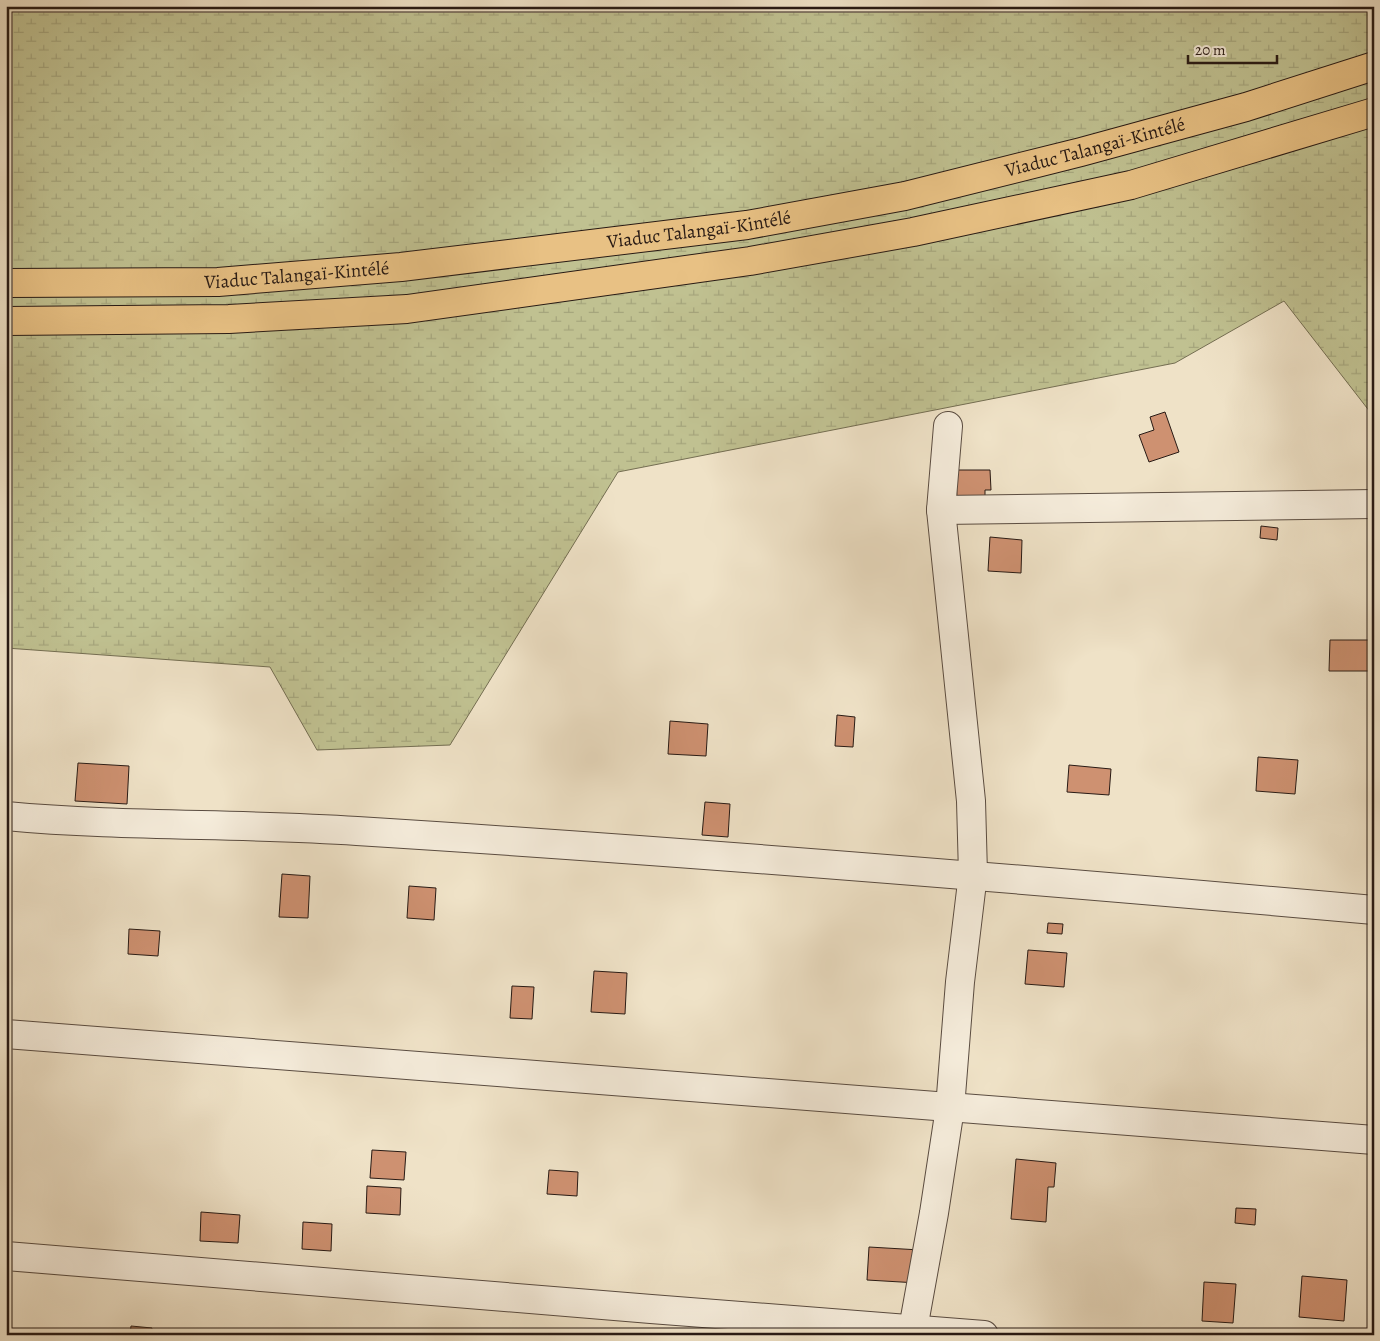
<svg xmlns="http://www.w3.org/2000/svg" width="1380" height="1341" font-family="Alegreya,serif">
  <defs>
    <pattern id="wetland-marsh" width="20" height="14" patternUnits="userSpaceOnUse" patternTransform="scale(1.25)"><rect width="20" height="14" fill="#c0c191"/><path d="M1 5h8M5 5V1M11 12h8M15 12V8" fill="none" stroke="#a5a57c"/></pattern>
  </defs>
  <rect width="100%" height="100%" fill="#efe2c7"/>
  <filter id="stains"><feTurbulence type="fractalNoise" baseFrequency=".004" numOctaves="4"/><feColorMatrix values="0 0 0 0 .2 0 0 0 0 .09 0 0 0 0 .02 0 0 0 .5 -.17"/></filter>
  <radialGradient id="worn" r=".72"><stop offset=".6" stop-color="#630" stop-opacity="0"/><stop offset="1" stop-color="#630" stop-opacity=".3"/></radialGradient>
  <!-- wetland -->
  <path fill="url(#wetland-marsh)" stroke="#746e52" d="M6,6H1374V417L1284,301L1175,363L618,472L450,745L317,750L270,667L6,648Z"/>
  <!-- building -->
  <g fill="#ce9171" stroke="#281a14">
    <path d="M1165,412L1179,452L1149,462L1139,435L1154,430L1150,417Z"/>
    <path d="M956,470H990L991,490H985V502L957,503Z"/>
    <path d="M1261,526L1278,528L1277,540L1260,538Z"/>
    <path d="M990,537L1022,540L1021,573L988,571Z"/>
    <path d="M1330,640H1370V671H1329Z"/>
    <path d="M837,715L855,717L853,747L835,746Z"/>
    <path d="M670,721L708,724L706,756L668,754Z"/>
    <path d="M1258,757L1298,760L1295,794L1256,791Z"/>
    <path d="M78,763L129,766L127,804L75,801Z"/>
    <path d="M1069,765L1111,769L1109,795L1067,792Z"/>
    <path d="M6,779H11L10,805L6,804Z"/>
    <path d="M705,802L730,804L728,837L702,835Z"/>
    <path d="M282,874L310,876L308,918L279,917Z"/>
    <path d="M409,886L436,888L434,920L407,918Z"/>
    <path d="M1048,923L1063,924L1062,934L1047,933Z"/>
    <path d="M129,929L160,931L158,956L128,954Z"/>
    <path d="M1028,950L1067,953L1064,987L1025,984Z"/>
    <path d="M594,971L627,973L625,1014L591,1012Z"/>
    <path d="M512,986L534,987L532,1019L510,1018Z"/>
    <path d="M372,1150L406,1152L404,1180L370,1178Z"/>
    <path d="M1016,1159L1056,1163L1054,1187H1048L1046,1222L1011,1219Z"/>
    <path d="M549,1170L578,1172L577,1196L547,1194Z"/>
    <path d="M367,1186L401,1188L400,1215L366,1213Z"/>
    <path d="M1236,1208L1256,1209L1255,1225L1235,1223Z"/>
    <path d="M201,1212L240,1215L238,1243L200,1241Z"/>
    <path d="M303,1222L332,1224L331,1251L302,1249Z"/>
    <path d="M869,1247L920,1250L918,1283L867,1280Z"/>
    <path d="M1302,1276L1347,1280L1344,1321L1299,1317Z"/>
    <path d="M1204,1282L1236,1284L1233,1323L1202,1321Z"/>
    <path d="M131,1326L152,1328L151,1335H130Z"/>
  </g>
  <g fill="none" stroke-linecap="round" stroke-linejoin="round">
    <defs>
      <g id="minor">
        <path d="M941,510L1374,504"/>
        <path d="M6,816C123,827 240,823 357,831C696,852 1035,880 1374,910"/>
        <path d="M6,1034L1374,1140"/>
        <path d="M6,1256L651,1309L984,1335"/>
        <path d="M913,1329L934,1213L950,1108L960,982L973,874L971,801L941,510L948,426"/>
      </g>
      <g id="trunk">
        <path id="s1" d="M6,283L218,282L401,267L747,225L905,196L1081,152L1246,107L1374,66"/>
        <path d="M6,321L229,319L407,309L750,261L913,232L1131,185L1374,112"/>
      </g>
    </defs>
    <!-- minor casing -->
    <use href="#minor" stroke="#5a4c41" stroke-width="30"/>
    <!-- trunk casing -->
    <use href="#trunk" stroke="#281a14" stroke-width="30"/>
    <!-- minor -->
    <use href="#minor" stroke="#f5ecdb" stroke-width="28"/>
    <!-- trunk -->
    <use href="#trunk" stroke="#e8c184" stroke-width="28"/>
  </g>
  <g text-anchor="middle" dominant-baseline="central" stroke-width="4.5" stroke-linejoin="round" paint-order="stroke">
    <!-- street labels -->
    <g font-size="19" fill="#281a14" stroke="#f5ecdb">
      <text stroke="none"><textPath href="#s1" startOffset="1101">Viaduc Talangaï-Kintélé</textPath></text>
      <text stroke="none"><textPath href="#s1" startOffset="696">Viaduc Talangaï-Kintélé</textPath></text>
      <text stroke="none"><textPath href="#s1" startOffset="291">Viaduc Talangaï-Kintélé</textPath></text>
    </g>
  </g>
  <!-- margin -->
  <rect width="1380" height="1341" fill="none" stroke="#efe2c7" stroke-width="25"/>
  <rect x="8" y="8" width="1365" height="1326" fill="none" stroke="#281a14" stroke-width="2.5"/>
  <rect x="12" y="12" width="1355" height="1316" fill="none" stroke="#281a14"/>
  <!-- scale -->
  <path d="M1188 55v8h89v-8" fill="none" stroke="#281a14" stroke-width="2.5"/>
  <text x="1195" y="55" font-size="15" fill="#281a14" stroke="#f5ecdb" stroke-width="4" paint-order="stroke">20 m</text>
  <rect width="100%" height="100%" filter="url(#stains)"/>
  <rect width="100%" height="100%" fill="url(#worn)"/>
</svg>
